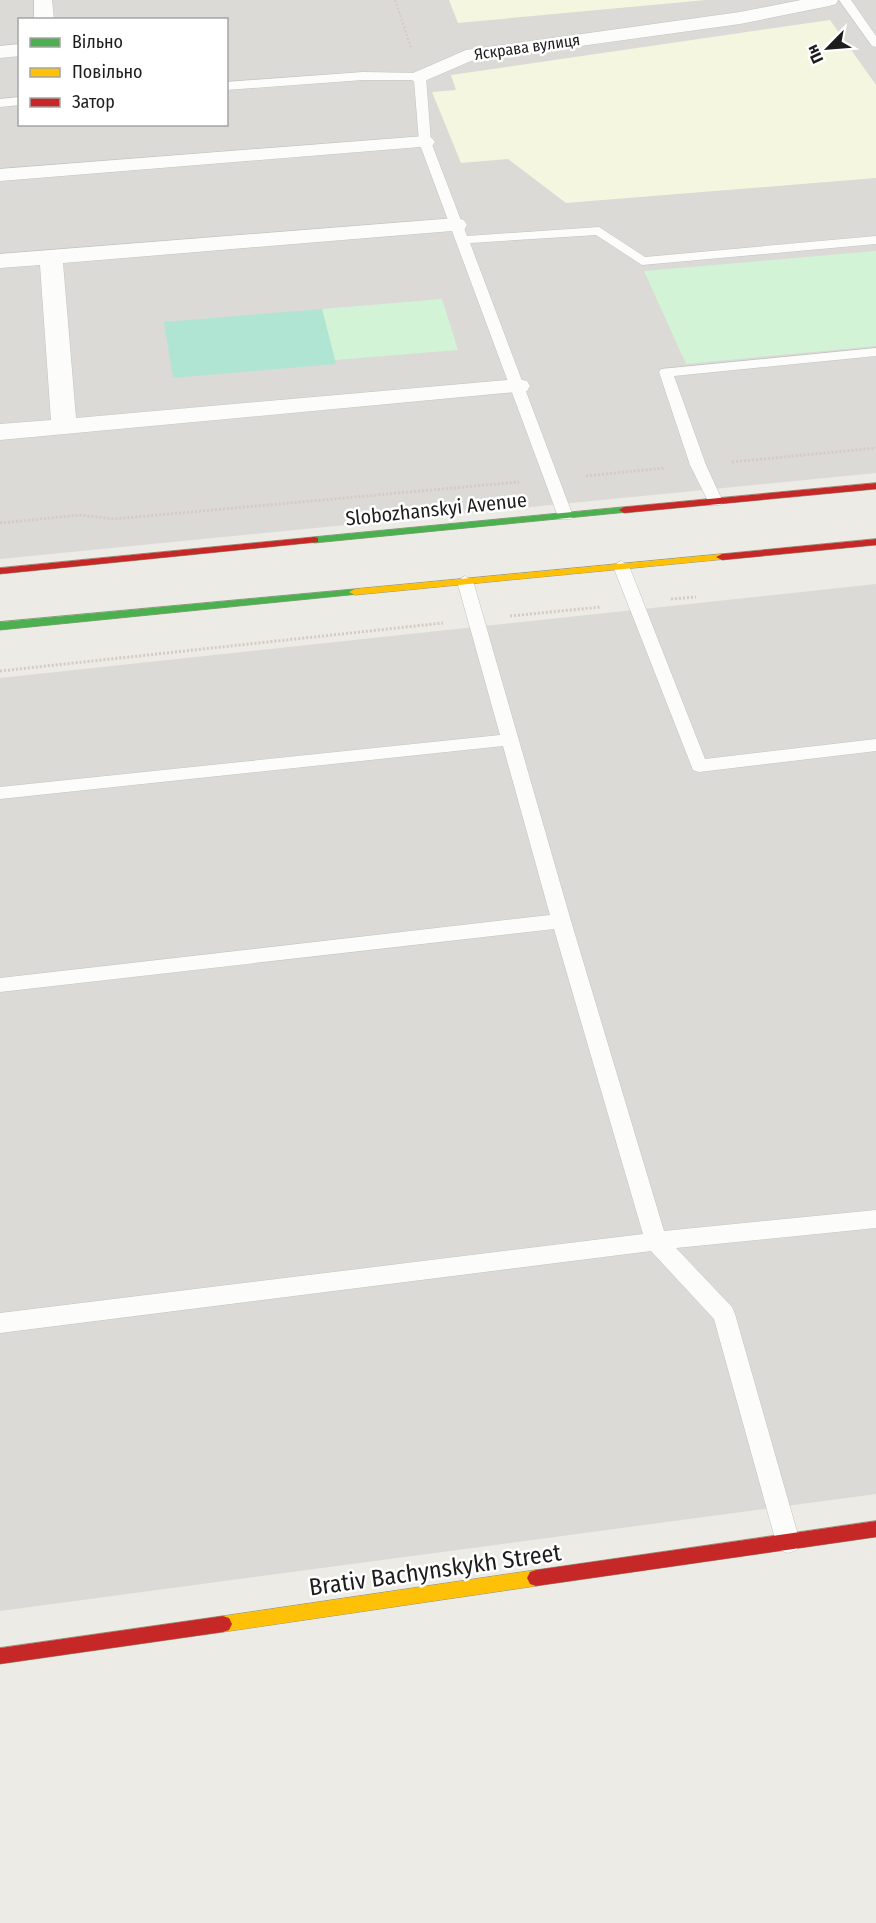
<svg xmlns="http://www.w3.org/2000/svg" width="876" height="1923" font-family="'Fira Sans Condensed',sans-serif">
  <rect width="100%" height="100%" fill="#ecebe6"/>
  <!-- residential -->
  <g fill="#dbdad7" fill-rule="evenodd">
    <path d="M0,0H876V473L0,559ZM20,20H226V124H20Z"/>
    <path d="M876,584V1494L0,1611V678Z"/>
  </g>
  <!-- education -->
  <g fill="#f5f6e0">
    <path d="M449,0H706L458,23Z"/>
    <path d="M830,20L876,85V178L566,203L508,159L461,163L432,92L456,90L451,75Z"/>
  </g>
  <!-- park -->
  <g fill="#d3f3d6">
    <path d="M876,251V346L686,364L644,271Z"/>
    <path d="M442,299L458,350L335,360L322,309Z"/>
  </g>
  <!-- pitch -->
  <path fill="#b0e5d3" d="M322,309L336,364L173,378L164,322Z"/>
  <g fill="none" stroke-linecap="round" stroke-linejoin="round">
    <defs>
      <g id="lane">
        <path d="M839,0H851L876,36V47L872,46Z"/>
        <path d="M363,72L420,73L426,77L431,142L467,236L599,227L645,257L876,236V244L642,265L596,235L470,243L573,516L571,519H559L419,142L414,80H363L226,90V82Z"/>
        <path d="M20,97V105L0,107V99Z"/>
        <path d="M876,348V356L674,376L706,465L723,502L720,505H710L690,465L659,372L661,369Z"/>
        <path d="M621,561L629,566L705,759L876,739V751L699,772L693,770L613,566Z"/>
        <path d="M465,576L473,581L571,921L664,1231L876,1210V1228L676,1248L732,1307L735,1314L800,1542L797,1550L788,1553L779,1550L776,1542L714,1319L651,1251L0,1333V1313L643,1234L554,929L0,992V978L550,915L503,746L0,799V787L500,735L457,581Z"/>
      </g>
      <g id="street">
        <path d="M34,0H52L54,20H34Z"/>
        <path d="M801,0H838L836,4L829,6L740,24L471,61L420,83L413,81L410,77L413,73L466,50L740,12Z"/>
        <path d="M20,44V56L0,58V46Z"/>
        <path d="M425,136L432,138L435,142L432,146L0,181V169Z"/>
        <path d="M456,218L464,220L467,225L464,230L63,263L76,418L518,379L527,381L530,386L527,391L0,440V424L51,420L40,265L0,268V254Z"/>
      </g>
      <g id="fast">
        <path d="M624,507L629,510L628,512L314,543L309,540L314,537Z"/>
        <path d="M355,589L359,590V594L0,630V622Z"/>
      </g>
      <g id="slow">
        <path d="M722,554L728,557L726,559L355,595L349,592L355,589Z"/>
        <path d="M536,1570L542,1572L545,1578L542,1584L536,1586L223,1632L217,1630L214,1624L217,1618L223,1616Z"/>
      </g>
      <g id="jam">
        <path d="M876,483V489L624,513L619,510L624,507Z"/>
        <path d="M314,537L318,538V542L0,574V568Z"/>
        <path d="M876,539V545L722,560L716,557L722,554Z"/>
        <path d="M876,1521V1537L536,1586L530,1584L527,1578L530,1572L536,1570Z"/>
        <path d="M223,1616L229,1618L232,1624L229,1630L223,1632L0,1664V1648Z"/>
      </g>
    </defs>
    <!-- lane casing -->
    <use href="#lane" stroke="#c4c4c2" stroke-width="1"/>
    <!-- street casing -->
    <use href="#street" stroke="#c4c4c2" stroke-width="1"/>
    <!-- fast casing -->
    <use href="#fast" stroke="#92967e" stroke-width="1"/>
    <!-- slow casing -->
    <use href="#slow" stroke="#92967e" stroke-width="1"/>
    <!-- jam casing -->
    <use href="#jam" stroke="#92967e" stroke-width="1"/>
    <!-- path-far1 -->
    <path stroke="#d7cac5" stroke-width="2" stroke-dasharray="2 2" stroke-linecap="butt" d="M395,0L411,48"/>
    <!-- path -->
    <g stroke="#d7cac5" stroke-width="3" stroke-dasharray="2 2" stroke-linecap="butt">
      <path d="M732,462L876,448"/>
      <path d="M586,476L665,468"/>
      <path d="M0,523L80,515L114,519L519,482"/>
      <path d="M671,599L696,597"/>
      <path d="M510,616L601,607"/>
      <path d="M0,671L443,623"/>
    </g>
    <!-- lane -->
    <use href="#lane" fill="#fcfcfb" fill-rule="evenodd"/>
    <!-- street -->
    <use href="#street" fill="#fcfcfb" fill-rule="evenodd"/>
    <!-- fast -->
    <use href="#fast" fill="#4caf50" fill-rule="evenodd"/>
    <!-- slow -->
    <use href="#slow" fill="#ffc107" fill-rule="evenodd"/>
    <!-- jam -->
    <use href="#jam" fill="#c62828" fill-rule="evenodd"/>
  </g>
  <g text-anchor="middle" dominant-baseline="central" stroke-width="5" stroke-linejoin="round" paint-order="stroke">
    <!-- far-street labels -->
    <g font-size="16" fill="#1d1d1d" stroke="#fff">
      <text transform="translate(527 47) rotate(-8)">Яскрава вулиця</text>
    </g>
    <!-- street labels -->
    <g font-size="20" fill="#1d1d1d" stroke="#fff">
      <text transform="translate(436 509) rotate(-6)">Slobozhanskyi Avenue</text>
    </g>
    <!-- near-street labels -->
    <g font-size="24" fill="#1d1d1d" stroke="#fff">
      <text transform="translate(435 1570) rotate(-8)">Brativ Bachynskykh Street</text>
    </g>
  </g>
  <!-- legend -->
  <rect x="18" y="18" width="210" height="108" fill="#ffffff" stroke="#a5a5a5" stroke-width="1.5"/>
  <rect x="30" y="38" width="30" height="9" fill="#4caf50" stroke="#a5a5a5" stroke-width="1.5"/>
  <text x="72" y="48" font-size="18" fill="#1d1d1d">Вільно</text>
  <rect x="30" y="68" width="30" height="9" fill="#ffc107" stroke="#a5a5a5" stroke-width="1.5"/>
  <text x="72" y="78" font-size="18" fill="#1d1d1d">Повільно</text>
  <rect x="30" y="98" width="30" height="9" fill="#c62828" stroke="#a5a5a5" stroke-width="1.5"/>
  <text x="72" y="108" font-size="18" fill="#1d1d1d">Затор</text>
  <!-- north arrow -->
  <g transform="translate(828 48) rotate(245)" stroke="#ffffff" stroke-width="4.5" paint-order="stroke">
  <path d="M0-4.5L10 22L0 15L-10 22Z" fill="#1d1d1d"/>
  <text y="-9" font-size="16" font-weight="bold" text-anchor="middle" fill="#1d1d1d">Пн</text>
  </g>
</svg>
